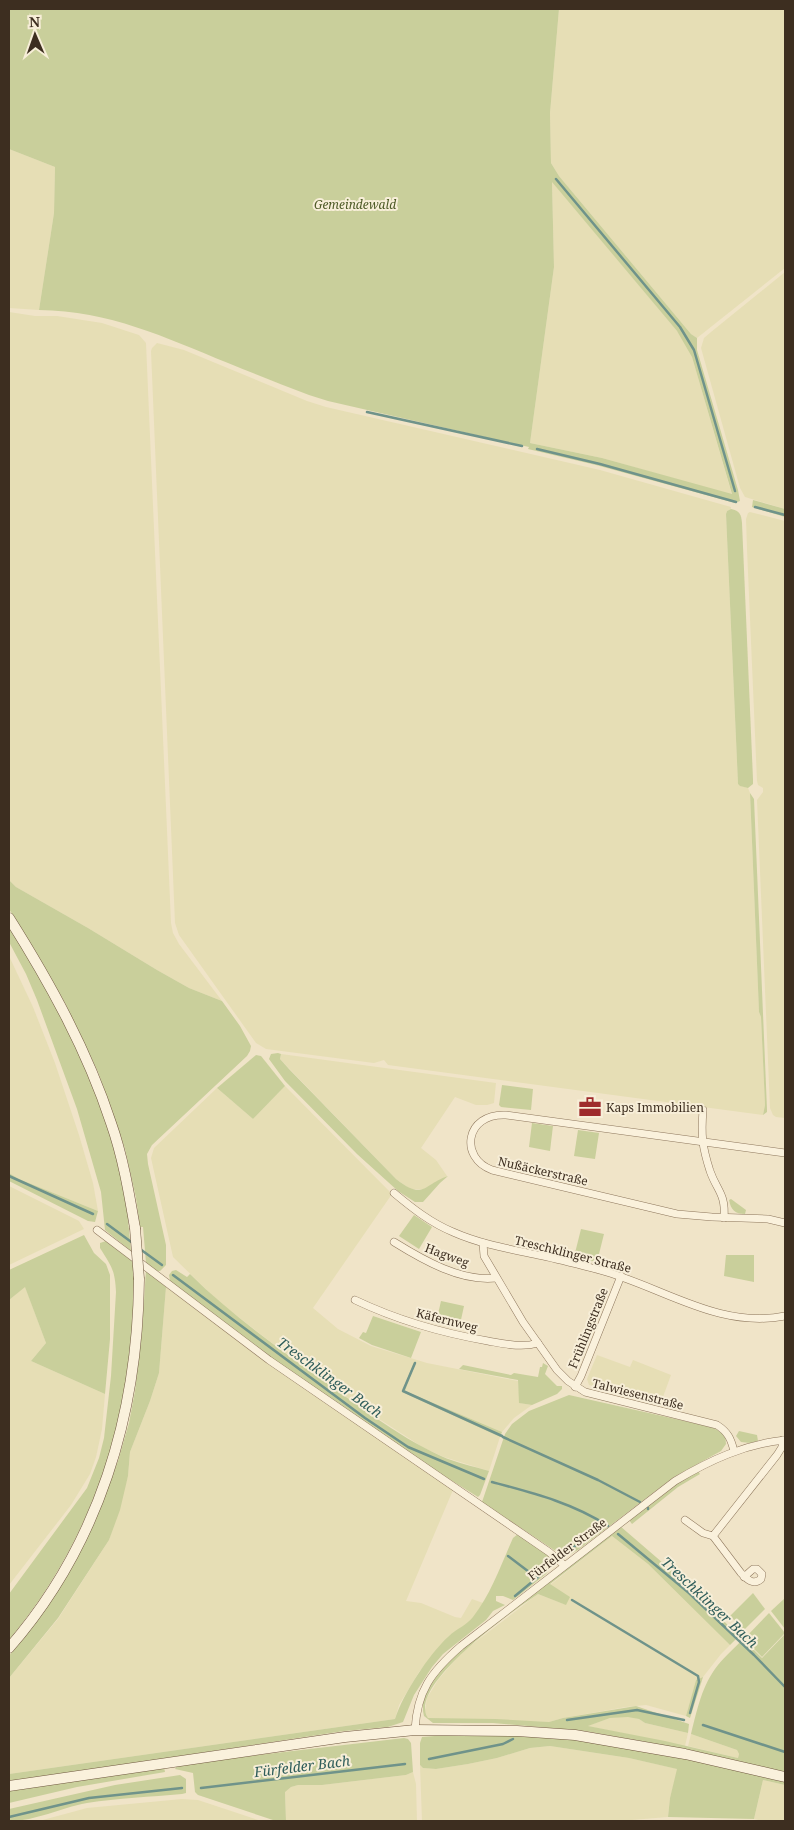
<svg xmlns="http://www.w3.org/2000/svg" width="794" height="1830" font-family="'Noto Serif',serif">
  <rect width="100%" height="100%" fill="#f0e4c8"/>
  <!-- farmland -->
  <g fill="#e6deb5">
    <path d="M559,9H785V268L697,338L691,334L559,176L551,163L550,113Z"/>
    <path d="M9,149L55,167L54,213L39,310L9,308Z"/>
    <path d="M552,181L677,331L686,343L692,357L732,495L602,458L530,443L554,267Z"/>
    <path d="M785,272V509L745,497L740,488L701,348L704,338L711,332Z"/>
    <path d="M9,312L35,316H57L102,323L139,335L146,343L171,923L173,933L179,944L222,1001L189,988L157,970L88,928L16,887L9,880Z"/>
    <path d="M157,343L184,350L307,401L326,407L600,470L731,507V509L727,511L726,514L738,784L741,786L748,788L750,793L759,1012L761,1017L765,1105L763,1115L388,1065L384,1060L374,1063L266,1049L256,1043L179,935L175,923L151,351L152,348Z"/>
    <path d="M750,512L785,521V1118L776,1117L773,1115L770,1108L757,800L763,792V788L758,785L757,781L747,549L746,519L748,513Z"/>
    <path d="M9,956L33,1007L55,1063L79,1135L93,1183L98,1211L19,1179L9,1173Z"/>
    <path d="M281,1054L496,1083L494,1103L487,1105H476L455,1097L421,1148L436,1160L447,1176L426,1189H410L396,1179L280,1059Z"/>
    <path d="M285,1086L392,1194L313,1308L338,1329L371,1346L427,1363L518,1381L520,1403L532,1405L514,1418L502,1432L405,1391L416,1362L402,1392L500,1437L489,1471L444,1457L424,1448L359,1406L272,1343L219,1302L173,1257L151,1158L154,1148L217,1088L253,1119Z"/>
    <path d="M9,1186L79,1221L84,1229L9,1265Z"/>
    <path d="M25,1286L46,1343L31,1361L105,1394L102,1429L96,1457L90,1474L71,1505L9,1585V1300Z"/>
    <path d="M166,1287L303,1388L453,1490L406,1601L421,1603L455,1617L461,1618L472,1599L483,1603L472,1620L449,1636L419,1672L399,1705L395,1719L9,1774V1678L58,1619L109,1540L128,1476L130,1452L150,1401L159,1373Z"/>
    <path d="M597,1355L630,1367L633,1360L671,1375L660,1405L589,1385L587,1379Z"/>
    <path d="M612,1536L648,1564L730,1645L721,1654L703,1677L696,1680L686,1716L646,1705L626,1707L563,1718L549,1722L428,1719L425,1711L427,1698L438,1680L461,1653L538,1594L564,1604L550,1585Z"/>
    <path d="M628,1716L639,1719L645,1723L688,1733L685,1746L587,1726L610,1718Z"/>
    <path d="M691,1734L737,1750L739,1754L738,1758L688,1746Z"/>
    <path d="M550,1746L629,1758L678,1769L670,1798L668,1817L620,1821H422L420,1765L423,1768L436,1769L468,1764L497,1758L530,1748Z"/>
    <path d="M413,1772L416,1784L417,1821H286L285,1791L291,1787L298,1785H322L406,1775Z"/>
    <path d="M763,1780L785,1785V1821H763L754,1819Z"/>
    <path d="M182,1799L198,1800L261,1821H39L87,1808Z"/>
  </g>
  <!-- green -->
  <g fill="#c9cf9b" fill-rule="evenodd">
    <path d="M9,9H559L550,113L551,163L559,176L691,334L697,338V350L738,490L740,501L735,503L596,465L528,449L529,447L328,401L309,395C282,385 255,374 228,363C164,337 110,311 39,310L54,213L55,167L9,149ZM552,182L677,331L692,357L732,494L602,458L530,443L554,267Z"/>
    <path d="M753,500L785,509V517L752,507Z"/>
    <path d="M731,509C740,511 741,514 742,523L753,779V784L748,788L740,786L738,784L726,514L727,511Z"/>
    <path d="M750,793L754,799L767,1109V1112L763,1115L765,1105L761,1017L759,1012Z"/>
    <path d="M9,880L16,887L88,928L157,970L189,988L222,1001L240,1026L251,1046L250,1051L247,1056L152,1145L147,1154L148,1164L166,1245V1265L160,1271H156L146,1263L143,1227H140L136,1198L125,1149L111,1108L98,1072L65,1003L36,952L9,909Z"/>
    <path d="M9,925C37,974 66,1022 88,1073C109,1120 120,1170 130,1220H128L131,1251L105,1230L101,1192L77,1109L37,1000L26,974L9,942Z"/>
    <path d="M278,1053L281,1054L280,1059L289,1069L396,1179C424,1201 424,1184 448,1176L440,1183L423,1202H415L398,1191L357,1154L285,1081L269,1059L271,1054Z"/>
    <path d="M256,1055L261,1056L285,1086L253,1119L217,1088Z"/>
    <path d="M502,1085L533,1089L531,1110L501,1107L499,1105Z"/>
    <path d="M532,1123L553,1126L550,1151L529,1147Z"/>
    <path d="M578,1130L599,1133L595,1159L574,1156Z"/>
    <path d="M9,1173L19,1179L98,1211L95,1222L88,1221L9,1181Z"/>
    <path d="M731,1199L746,1210L745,1214C735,1214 731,1210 729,1200Z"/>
    <path d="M414,1215L432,1227L419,1249L399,1236Z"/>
    <path d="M581,1229L604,1234L597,1262L574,1257Z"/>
    <path d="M84,1235L94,1253L106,1264L110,1275V1339L105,1394L31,1361L46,1343L25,1287L9,1300V1270Z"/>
    <path d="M106,1241L133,1261V1276H134C135,1411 95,1536 9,1640V1594L87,1488L99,1458L104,1438L111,1376L116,1292C115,1269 111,1266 100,1248V1243Z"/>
    <path d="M726,1255H754V1282L724,1276Z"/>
    <path d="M146,1270L166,1287L159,1373L150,1401L130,1452L128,1476L120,1510L109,1540L58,1618L9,1678V1656L63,1580L87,1538L118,1461L129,1423L135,1391L142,1331Z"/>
    <path d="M176,1270L187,1277L190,1274C227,1311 269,1341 311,1372C351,1400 397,1436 441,1456C456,1463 473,1466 489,1471L480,1495L478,1497L422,1462L250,1344L170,1281L169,1275L172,1271Z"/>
    <path d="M441,1301L464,1306L459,1329L436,1323Z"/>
    <path d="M373,1316L421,1332L411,1358L372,1345L359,1338L363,1332L366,1333Z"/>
    <path d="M414,1362H416L405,1391L502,1432L500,1437L402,1392Z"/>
    <path d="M543,1363L548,1366L545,1374L557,1386H562V1389L557,1394L532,1405L519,1403L518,1380L459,1369L463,1365L511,1375L514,1373L538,1377L540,1367H542Z"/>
    <path d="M569,1395L711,1427C720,1431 726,1433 726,1444L721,1451L674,1477L578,1550L569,1555L560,1554L482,1502L505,1434L512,1424L529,1411Z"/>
    <path d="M739,1431L757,1435L758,1441L750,1443L741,1442L736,1436Z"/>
    <path d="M698,1471L700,1474L678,1487L632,1524L629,1520L679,1482Z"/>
    <path d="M620,1526L678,1576L739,1636L730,1645L648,1564L612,1536L550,1584L570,1597L566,1605L538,1594C514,1610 406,1686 428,1718L495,1719L549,1722L563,1718L636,1706L689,1724L688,1733L645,1723L639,1719L628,1717L610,1718L588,1726L665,1741L738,1758L739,1754L737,1750L691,1734C697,1710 702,1685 718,1665C725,1656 735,1648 743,1639L762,1658L785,1634V1772L663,1745L585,1731L493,1723H433L424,1716C418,1694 437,1675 449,1659Z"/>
    <path d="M518,1534L547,1554C552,1562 552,1567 546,1574L513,1600L503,1596H496V1601L505,1605L493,1611L486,1620L443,1654L432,1667L414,1695L403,1722L388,1727L344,1731L9,1782V1774L395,1719C403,1694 429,1654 449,1636C456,1629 467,1625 473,1617C491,1594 501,1565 513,1538Z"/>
    <path d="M753,1593L765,1609L744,1630L730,1616Z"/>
    <path d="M785,1598V1629L771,1611Z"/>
    <path d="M769,1613L785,1633L762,1657L744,1639Z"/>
    <path d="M703,1677L690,1718L686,1716L696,1680Z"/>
    <path d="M460,1734C502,1735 544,1735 586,1741C653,1751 719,1766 785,1781V1785L763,1780L754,1819L668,1817L670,1798L677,1769L629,1758L550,1746L530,1748L497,1758L468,1764L436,1769L423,1768L420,1765V1743L422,1737Z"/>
    <path d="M404,1738L408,1739L411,1743L413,1772L406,1775L322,1785H298L291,1787L285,1792L286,1821H276L198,1795L195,1792L193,1773L175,1769L177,1766L180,1764Z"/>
    <path d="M164,1767L165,1772L77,1787L9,1803V1789Z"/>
    <path d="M180,1775L186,1779V1793L182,1794C151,1797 118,1798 87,1803C59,1808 37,1821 9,1821V1809L115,1785Z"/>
  </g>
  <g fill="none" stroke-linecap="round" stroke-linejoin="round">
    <!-- stream -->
    <g stroke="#6f938a" stroke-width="2.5">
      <path d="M556,179L680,327L694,350L735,491"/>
      <path d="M367,412L522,446"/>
      <path d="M537,449L600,464L736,502"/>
      <path d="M755,507L785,515"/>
      <path d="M9,1176L93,1214"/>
      <path d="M107,1224L134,1244"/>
      <path d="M140,1249L162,1265"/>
      <path d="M173,1275L365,1418L408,1447L484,1479"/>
      <path d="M415,1363L403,1391L502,1436"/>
      <path d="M503,1437L598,1480L640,1502"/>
      <path d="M492,1482C533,1493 573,1503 608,1526"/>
      <path d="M648,1508V1509"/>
      <path d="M618,1534L689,1593L754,1655L785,1687"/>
      <path d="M571,1549L605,1524"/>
      <path d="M508,1556L537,1578"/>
      <path d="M515,1596L544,1572"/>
      <path d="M572,1600L698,1676L699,1682L690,1713"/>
      <path d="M567,1720L637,1710L684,1720"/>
      <path d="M703,1725L785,1752"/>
      <path d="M429,1759L503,1744L513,1739"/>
      <path d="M201,1788L405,1764"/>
      <path d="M9,1817L89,1798L182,1788"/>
    </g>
    <defs>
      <g id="minor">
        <path d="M703,1110C701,1135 702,1146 710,1171C717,1191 726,1194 724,1218"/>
        <path d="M785,1153L506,1115C465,1113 459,1158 492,1170L677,1214L712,1217L768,1219L785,1223"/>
        <path d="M394,1193C412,1208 431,1223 453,1232C480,1244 509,1249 538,1255C559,1259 580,1265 600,1270C663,1287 718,1329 785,1316"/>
        <path d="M97,1230L269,1360L549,1552L564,1565"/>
        <path d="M394,1242C423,1260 461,1282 496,1278"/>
        <path d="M483,1243L484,1256L523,1322L557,1370L568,1381L585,1392L717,1425C728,1432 731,1439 734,1451"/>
        <path d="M355,1300C397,1320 442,1333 488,1341C505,1344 522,1348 538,1343"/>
        <path d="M575,1387L581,1376L621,1276"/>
        <path d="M685,1520L703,1533L713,1536L777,1455L782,1447L783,1440"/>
        <path d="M713,1536L741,1573C747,1579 753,1586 761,1579L762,1574L757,1569H753L744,1577"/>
        <path d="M415,1730C417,1691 431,1672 461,1646L675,1481C710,1460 745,1444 785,1440"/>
      </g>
      <g id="secondary">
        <path d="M9,918C50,983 87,1050 111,1123C123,1157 129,1193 135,1228"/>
        <path d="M9,1648C99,1545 138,1414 139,1279"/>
        <path d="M9,1786L345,1737L415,1730L517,1731L575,1735L685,1754L785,1777"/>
      </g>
    </defs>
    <!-- minor casing -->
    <use href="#minor" stroke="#8d765c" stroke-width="8"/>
    <!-- secondary casing -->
    <use href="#secondary" stroke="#6f573f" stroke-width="11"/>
    <!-- minor -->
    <use href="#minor" stroke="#faf1dc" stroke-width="7"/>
    <!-- secondary -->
    <use href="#secondary" stroke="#faf1dc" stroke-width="10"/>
    <defs>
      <path id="secondary-bridge" d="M135,1228L139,1279"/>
    </defs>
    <!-- secondary-bridge casing -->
    <use href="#secondary-bridge" stroke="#6f573f" stroke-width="11" stroke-linecap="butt"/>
    <!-- secondary-bridge -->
    <use href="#secondary-bridge" stroke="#faf1dc" stroke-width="10"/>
  </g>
  <!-- icons -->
  <defs>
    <symbol id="office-bare" viewBox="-9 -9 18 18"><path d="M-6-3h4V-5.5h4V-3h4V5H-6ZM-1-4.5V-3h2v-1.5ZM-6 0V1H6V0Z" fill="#9e2a2b" stroke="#f7eed8" stroke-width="2.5" paint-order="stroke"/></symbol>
  </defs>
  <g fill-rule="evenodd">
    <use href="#office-bare" x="574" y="1091" width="32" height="32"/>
  </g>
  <g text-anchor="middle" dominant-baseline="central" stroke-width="4" stroke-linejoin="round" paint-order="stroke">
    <!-- park labels -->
    <g font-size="12" font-style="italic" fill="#4d5a26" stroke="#f7eed8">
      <text x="355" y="204">Gemeindewald</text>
    </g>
    <!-- poi labels -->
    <g font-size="12" fill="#3d2e20" stroke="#f7eed8" text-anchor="start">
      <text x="606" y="1107">Kaps Immobilien</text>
    </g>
    <!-- street labels -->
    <g font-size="12" fill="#3d2e20" stroke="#f7eed8">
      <text transform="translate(543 1171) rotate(13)">Nußäckerstraße</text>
      <text transform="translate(573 1254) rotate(14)">Treschklinger Straße</text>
      <text transform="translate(447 1255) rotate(20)">Hagweg</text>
      <text transform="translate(447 1320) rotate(14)">Käfernweg</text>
      <text transform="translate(588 1328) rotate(-68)">Frühlingstraße</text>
      <text transform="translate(638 1394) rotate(14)">Talwiesenstraße</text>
      <text transform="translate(567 1549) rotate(-37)">Fürfelder Straße</text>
    </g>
    <!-- water labels -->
    <g font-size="14" font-style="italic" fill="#2f5d5a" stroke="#f7eed8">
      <text transform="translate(330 1377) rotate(36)">Treschklinger Bach</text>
      <text transform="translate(710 1602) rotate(43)">Treschklinger Bach</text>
      <text transform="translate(302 1766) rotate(-7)">Fürfelder Bach</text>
    </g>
  </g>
  <!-- border -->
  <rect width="794" height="1830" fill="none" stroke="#3d2e20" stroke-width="20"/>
  <!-- north arrow -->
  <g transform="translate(35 35) rotate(358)" stroke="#f7eed8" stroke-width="4" paint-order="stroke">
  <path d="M0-4L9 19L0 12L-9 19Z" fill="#3d2e20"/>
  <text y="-8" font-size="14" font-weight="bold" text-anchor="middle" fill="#3d2e20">N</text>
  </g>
</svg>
